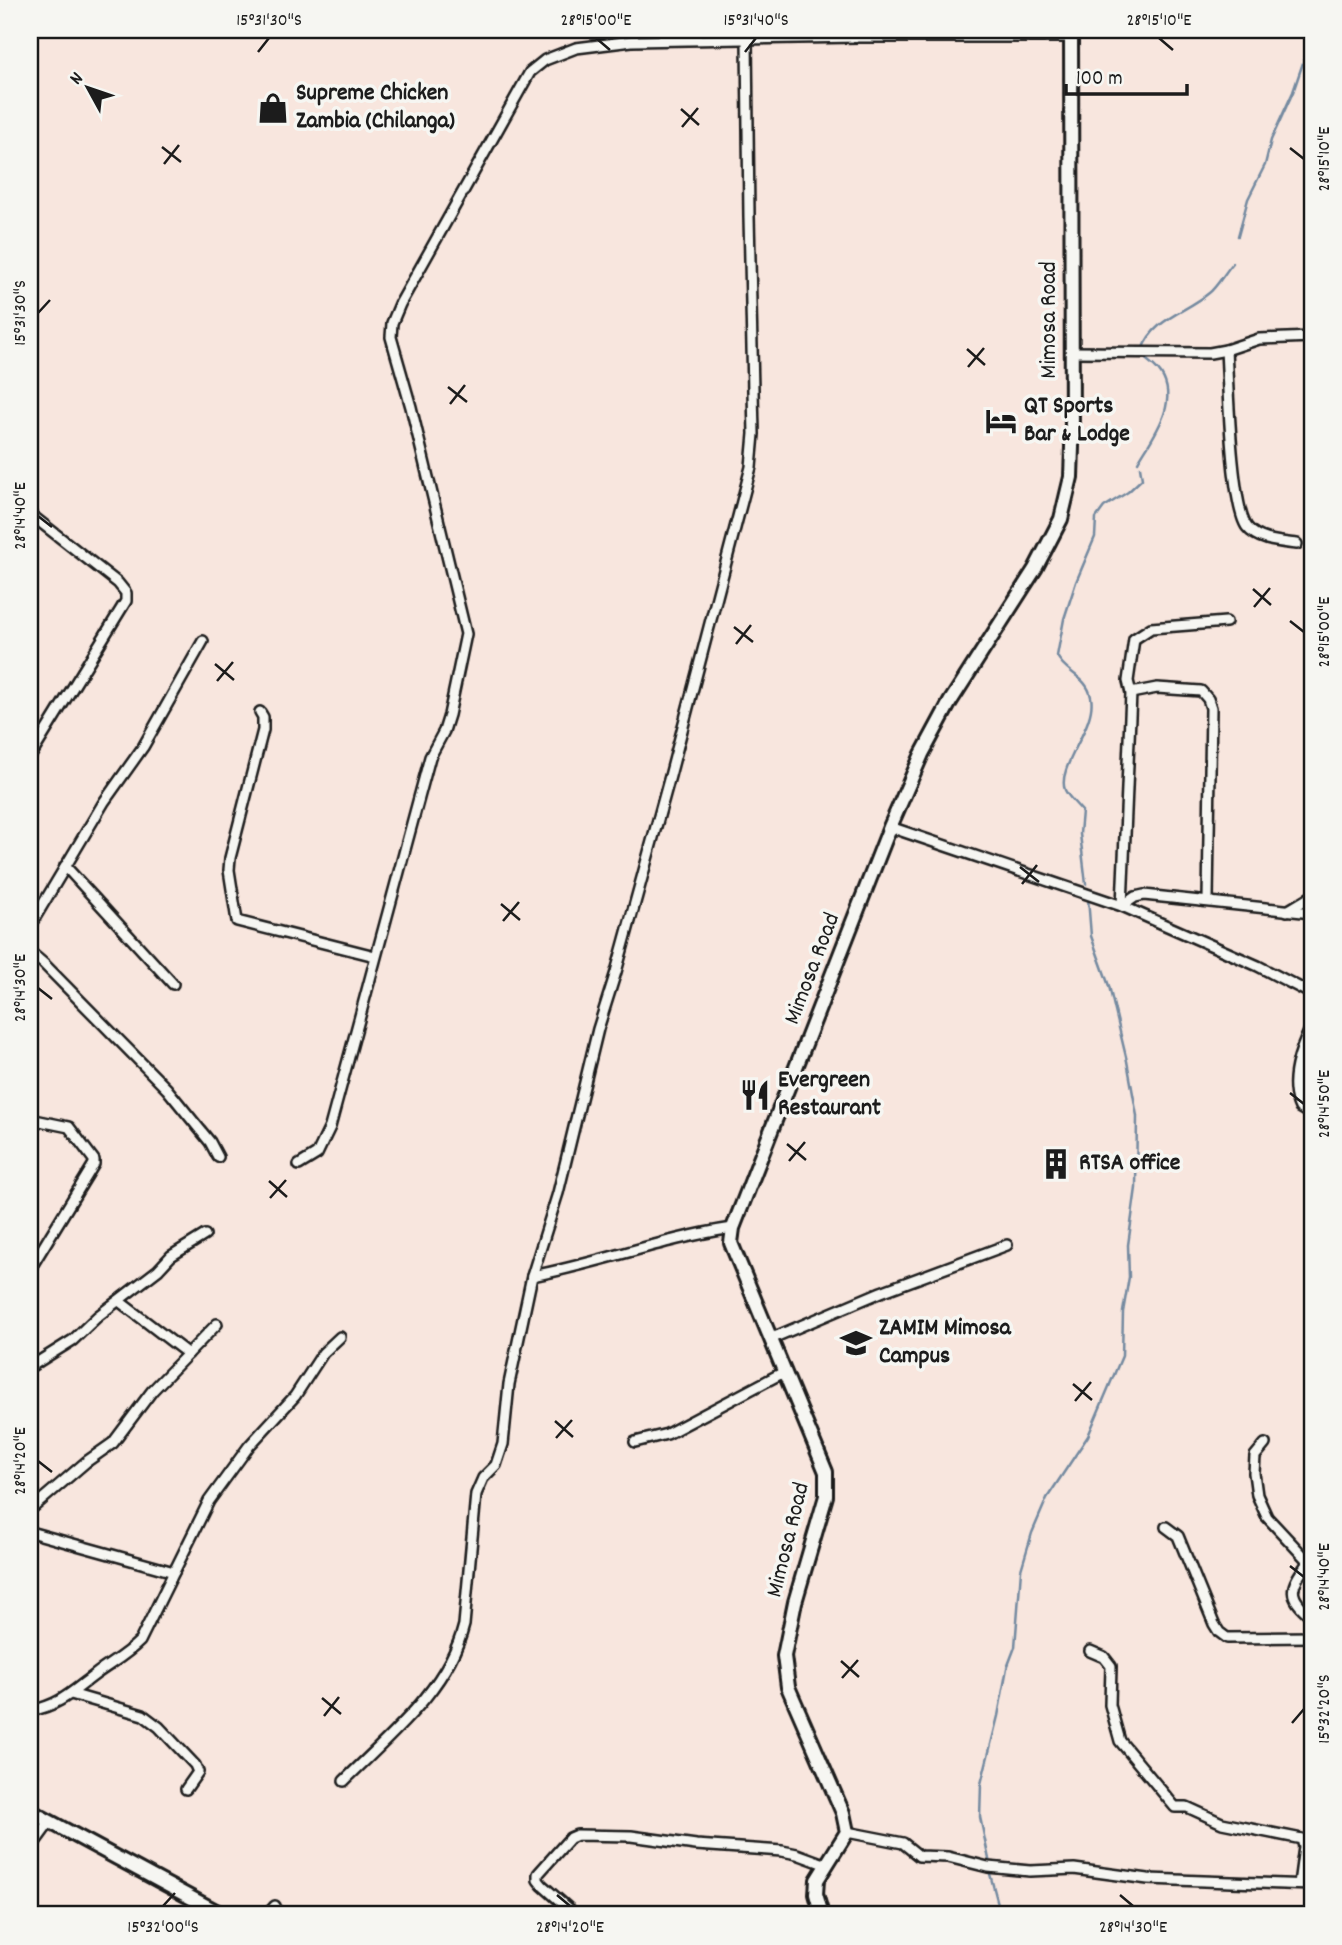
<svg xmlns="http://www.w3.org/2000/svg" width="1342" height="1945" font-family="Dekko,sans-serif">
  <rect width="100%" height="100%" fill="#f8e6de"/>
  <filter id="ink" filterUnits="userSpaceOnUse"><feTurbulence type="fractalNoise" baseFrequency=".0143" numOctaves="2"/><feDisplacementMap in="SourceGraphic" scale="14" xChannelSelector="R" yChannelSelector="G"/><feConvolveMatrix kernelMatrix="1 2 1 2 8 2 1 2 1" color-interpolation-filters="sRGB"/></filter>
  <g filter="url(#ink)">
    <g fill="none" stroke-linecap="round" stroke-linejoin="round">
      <!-- stream -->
      <g stroke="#748aa0" stroke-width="2.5">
        <path d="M1238,236L1248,199L1265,165L1271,140L1293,92L1305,57L1311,30"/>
        <path d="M1142,350C1154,318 1185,313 1209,293C1217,287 1225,272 1233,263"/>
        <path d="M1138,462C1152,438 1180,403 1161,374C1156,366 1147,360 1140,355"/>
        <path d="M1086,884L1080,834L1082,811C1077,805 1068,797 1065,790C1056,767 1097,726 1091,697C1087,676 1065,673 1057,656L1064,619L1076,582L1095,537L1096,518L1104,507L1128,492L1142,479L1140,467"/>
        <path d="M990,1864L980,1817L981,1784L998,1716L1007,1668L1015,1647L1021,1570L1032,1533L1047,1498L1088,1436L1122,1356L1123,1312L1129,1277L1128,1245L1136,1188L1137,1116L1127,1061L1109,986L1091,936L1088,898"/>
        <path d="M990,1874L1001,1915"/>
      </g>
      <defs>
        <g id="street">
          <path d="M1226,350C1228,382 1231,506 1247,527C1258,541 1280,542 1297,544"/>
          <path d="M1072,352L1210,353L1226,350L1259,339L1312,337"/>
          <path d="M30,514L118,583L126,593V601L30,757"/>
          <path d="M1131,693L1157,688L1201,691L1208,699L1211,708L1208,900"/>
          <path d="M260,712L263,717V730L230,858L229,870L237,921L375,956"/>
          <path d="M890,827L1122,906L1258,966L1312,994"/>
          <path d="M65,866L173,984"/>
          <path d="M1122,906L1131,693L1128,681L1134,639L1151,628L1226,622"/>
          <path d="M1122,906L1135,897L1144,895L1312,913"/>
          <path d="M1287,911L1312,896"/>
          <path d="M30,926L104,802L143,747L203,641"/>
          <path d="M30,952L44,964L167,1089L210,1142L218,1157"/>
          <path d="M1312,1025C1301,1048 1287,1082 1300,1108L1312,1115"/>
          <path d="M30,1119L69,1127L94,1160V1164L30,1269"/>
          <path d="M299,1165L317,1154L330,1127L430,757L444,731L449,715L466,634L411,407L391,337L392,323L400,304L530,72L545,60L576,48L632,41L859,37H1071"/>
          <path d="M733,1228C665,1238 600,1263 532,1276L558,1193L598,1029L616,972L670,776L751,467L754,434L749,217L747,40"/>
          <path d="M119,1301L188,1354"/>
          <path d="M770,1339L881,1292L1007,1245"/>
          <path d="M30,1367L73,1340L98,1316L158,1270L171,1256L205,1235"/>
          <path d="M635,1442L667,1434L784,1372"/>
          <path d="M1265,1444L1255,1456L1254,1473L1257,1495L1267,1517L1309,1562"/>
          <path d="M30,1510L86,1462L113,1443L152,1391L217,1324"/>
          <path d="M1166,1527L1178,1536L1214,1624L1219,1632L1227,1638L1312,1637"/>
          <path d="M30,1532L174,1572"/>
          <path d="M1311,1558C1292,1586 1283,1593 1312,1617"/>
          <path d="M1090,1651L1104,1657L1111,1666L1110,1705L1120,1741L1175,1807H1187L1222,1823L1302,1839L1304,1847L1299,1884"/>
          <path d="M71,1694L143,1715L159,1727L195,1765L198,1772L186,1789"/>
          <path d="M30,1711C60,1705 72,1692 96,1674C111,1663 126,1655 140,1641L209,1501L249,1446L295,1396L323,1353L340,1337"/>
          <path d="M344,1781C389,1736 448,1689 464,1625L476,1494L483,1478L496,1465L503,1444L509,1384L532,1276"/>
          <path d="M847,1832L903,1843L919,1856L948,1857L988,1867L1030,1871L1074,1869L1148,1879L1312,1885"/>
          <path d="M30,1849L49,1823"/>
          <path d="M267,1915L275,1906"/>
          <path d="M576,1915L542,1885L538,1880V1874L570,1838L577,1835L631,1836L696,1845L782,1851L797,1854L827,1865"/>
        </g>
        <g id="secondary">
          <path d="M30,1811L223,1915"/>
          <path d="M822,1915L816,1894L817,1880L847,1832L843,1813L788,1687L784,1656L795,1602L826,1496V1472L731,1243L733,1228L890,827L922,754L950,702L1035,569L1061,519L1071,477L1072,447L1071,30"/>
        </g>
      </defs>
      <!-- street casing -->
      <use href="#street" stroke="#1c1c1c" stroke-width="14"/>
      <!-- secondary casing -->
      <use href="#secondary" stroke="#1c1c1c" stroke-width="18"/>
      <!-- street -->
      <use href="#street" stroke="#f6f6f2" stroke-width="9"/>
      <!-- secondary -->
      <use href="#secondary" stroke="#f6f6f2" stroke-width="12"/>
    </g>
  </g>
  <!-- ticks -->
  <path fill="none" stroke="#1c1c1c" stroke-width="2.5" d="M596,38L610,50M1159,38L1173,50M258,52L269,38M745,52L756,38M681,109L699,125M682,127L698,108M162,147L181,162M1290,148L1304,159M164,164L179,145M38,313L50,300M967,349L985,365M968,367L984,348M448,387L467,402M450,404L465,385M38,516L52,527M1253,589L1271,605M1254,607L1270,588M1290,621L1304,632M734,627L753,642M736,644L751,625M215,664L234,680M217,681L233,662M1020,867L1039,882M1022,884L1037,865M501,904L520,920M503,921L519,902M38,988L52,999M1290,1093L1304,1104M787,1144L806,1160M789,1161L805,1142M269,1181L287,1197M270,1198L286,1180M1073,1384L1092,1400M1075,1401L1091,1382M555,1421L573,1437M556,1438L572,1420M38,1461L52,1472M1290,1566L1304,1577M841,1661L859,1677M842,1678L858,1660M322,1698L341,1714M324,1716L339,1697M1292,1723L1304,1709M557,1895L570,1906M1120,1895L1133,1906M163,1906L175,1893"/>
  <!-- icons -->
  <defs>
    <symbol id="shop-bare" viewBox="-9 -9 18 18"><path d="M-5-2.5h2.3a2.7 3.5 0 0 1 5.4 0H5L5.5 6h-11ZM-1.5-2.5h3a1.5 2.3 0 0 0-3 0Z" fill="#1c1c1c" stroke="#f6f6f2" stroke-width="2.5" paint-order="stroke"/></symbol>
    <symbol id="hotel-bare" viewBox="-9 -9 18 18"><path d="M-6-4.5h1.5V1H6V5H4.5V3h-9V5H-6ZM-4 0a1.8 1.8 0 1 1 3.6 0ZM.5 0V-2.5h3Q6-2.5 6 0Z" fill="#1c1c1c" stroke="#f6f6f2" stroke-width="2.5" paint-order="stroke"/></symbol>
    <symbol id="restaurant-bare" viewBox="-9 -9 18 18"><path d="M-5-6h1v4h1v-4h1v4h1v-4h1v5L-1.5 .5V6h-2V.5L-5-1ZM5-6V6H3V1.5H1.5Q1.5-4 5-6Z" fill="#1c1c1c" stroke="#f6f6f2" stroke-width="2.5" paint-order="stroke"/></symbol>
    <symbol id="building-bare" viewBox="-9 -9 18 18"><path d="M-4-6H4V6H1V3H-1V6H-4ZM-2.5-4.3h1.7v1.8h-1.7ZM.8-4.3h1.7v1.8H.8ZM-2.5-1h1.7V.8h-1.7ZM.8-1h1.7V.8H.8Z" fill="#1c1c1c" stroke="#f6f6f2" stroke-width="2.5" paint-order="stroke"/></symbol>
    <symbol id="university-bare" viewBox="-9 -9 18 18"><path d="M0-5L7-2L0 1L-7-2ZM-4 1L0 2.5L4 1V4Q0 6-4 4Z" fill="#1c1c1c" stroke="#f6f6f2" stroke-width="2.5" paint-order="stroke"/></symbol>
  </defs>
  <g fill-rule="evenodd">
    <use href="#shop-bare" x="251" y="86" width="44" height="44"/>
    <use href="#hotel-bare" x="979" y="399" width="44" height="44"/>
    <use href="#restaurant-bare" x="733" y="1073" width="44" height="44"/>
    <use href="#building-bare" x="1034" y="1142" width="44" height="44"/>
    <use href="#university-bare" x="834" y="1321" width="44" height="44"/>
  </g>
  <g text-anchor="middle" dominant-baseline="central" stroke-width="7" stroke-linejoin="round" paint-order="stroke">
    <!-- poi labels -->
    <g font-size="24" font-weight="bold" fill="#1c1c1c" stroke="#f6f6f2" text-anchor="start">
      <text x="296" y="94">Supreme Chicken<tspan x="296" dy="28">Zambia (Chilanga)</tspan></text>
      <text x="1024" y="407">QT Sports<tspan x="1024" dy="28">Bar &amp; Lodge</tspan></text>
      <text x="778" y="1081">Evergreen<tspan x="778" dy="28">Restaurant</tspan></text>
      <text x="1079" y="1164">RTSA office</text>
      <text x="879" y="1329">ZAMIM Mimosa<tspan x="879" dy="28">Campus</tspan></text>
    </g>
    <!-- street labels -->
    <g font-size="24" fill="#1c1c1c" stroke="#f6f6f2">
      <text transform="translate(1050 320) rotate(-90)">Mimosa Road</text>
      <text transform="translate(813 969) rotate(-69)">Mimosa Road</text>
      <text transform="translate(789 1540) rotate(-76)">Mimosa Road</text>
    </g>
  </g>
  <!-- margin -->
  <rect width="1342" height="1945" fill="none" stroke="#f6f6f2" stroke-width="77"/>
  <!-- north arrow -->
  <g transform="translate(88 88) rotate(310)" stroke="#f6f6f2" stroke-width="5" paint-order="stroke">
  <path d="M0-5L12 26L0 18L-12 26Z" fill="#1c1c1c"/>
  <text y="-10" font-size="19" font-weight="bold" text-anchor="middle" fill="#1c1c1c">N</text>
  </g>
  <!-- scale -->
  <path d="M1066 84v10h121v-10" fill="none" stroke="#1c1c1c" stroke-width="3.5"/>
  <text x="1076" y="84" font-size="21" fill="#1c1c1c" stroke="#f6f6f2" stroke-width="5" paint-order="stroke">100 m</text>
  <rect x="38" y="38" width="1266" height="1868" fill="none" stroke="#1c1c1c" stroke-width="2.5"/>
  <g font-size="18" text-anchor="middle" fill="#1c1c1c">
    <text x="269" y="25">15°31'30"S</text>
    <text x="596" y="25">28°15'00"E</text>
    <text x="756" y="25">15°31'40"S</text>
    <text x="1159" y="25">28°15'10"E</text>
    <text transform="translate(1323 159) rotate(-90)" y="6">28°15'10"E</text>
    <text transform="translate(19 313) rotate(-90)" y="6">15°31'30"S</text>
    <text transform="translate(19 516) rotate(-90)" y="6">28°14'40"E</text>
    <text transform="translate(1323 632) rotate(-90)" y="6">28°15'00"E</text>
    <text transform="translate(19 988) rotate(-90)" y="6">28°14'30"E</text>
    <text transform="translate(1323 1104) rotate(-90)" y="6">28°14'50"E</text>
    <text transform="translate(19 1461) rotate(-90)" y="6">28°14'20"E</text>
    <text transform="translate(1323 1577) rotate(-90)" y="6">28°14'40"E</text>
    <text transform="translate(1323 1709) rotate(-90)" y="6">15°32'20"S</text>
    <text x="163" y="1932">15°32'00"S</text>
    <text x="570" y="1932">28°14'20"E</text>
    <text x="1133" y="1932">28°14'30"E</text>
  </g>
</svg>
